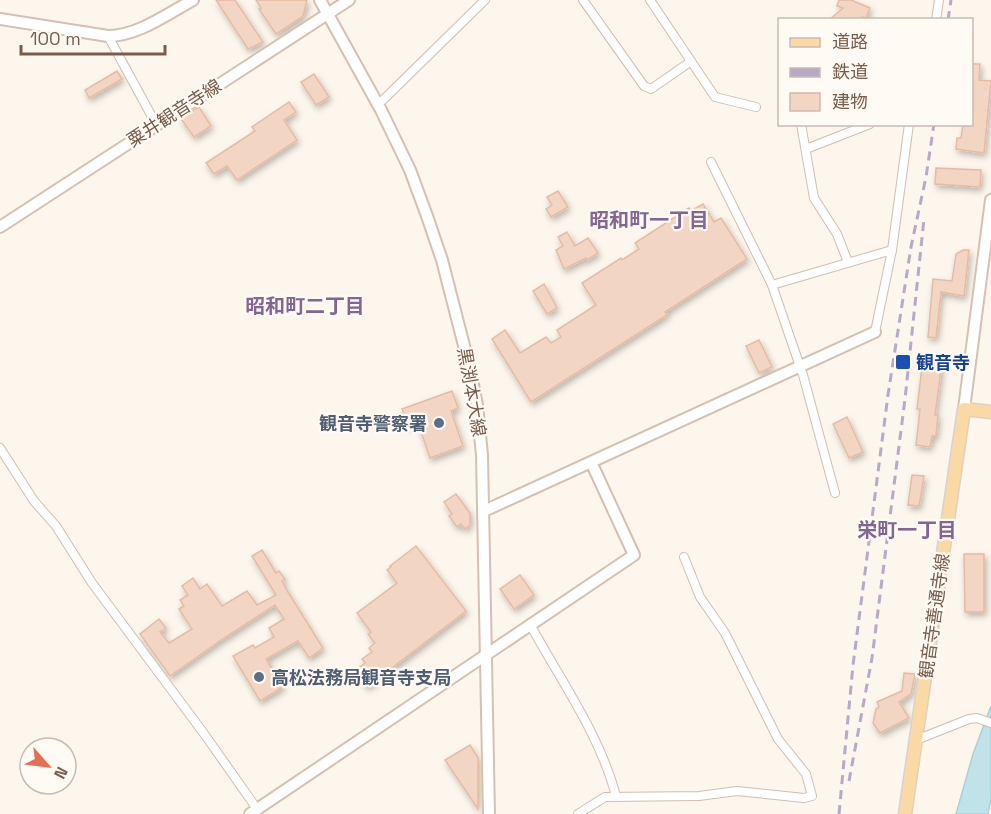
<svg xmlns="http://www.w3.org/2000/svg" width="991" height="814" font-family="'Space Grotesk','Noto Sans JP',sans-serif">
  <defs>
    <filter id="shadow"><feDropShadow dx="2" dy="3.5" stdDeviation="3" flood-color="#0004"/></filter>
  </defs>
  <rect width="100%" height="100%" fill="#fdf6ec"/>
  <!-- water -->
  <path fill="#bfe3e8" stroke="#a5d3da" stroke-width="1.5" d="M991,706V799L988,814H956L973,754Z"/>
  <!-- building -->
  <g fill="#f3d5c3" stroke="#e6bba3" stroke-width="1.5" filter="url(#shadow)">
    <path d="M216,0H235L263,42L248,49Z"/>
    <path d="M256,0H307L303,16L276,34L259,9L261,8Z"/>
    <path d="M839,0H851L870,8L866,18L862,17L860,20H829L843,8L837,6Z"/>
    <path d="M972,64H980L979,80L991,81L984,153L956,149L957,138H961L963,124H972Z"/>
    <path d="M117,71L122,79L89,98L85,90Z"/>
    <path d="M314,74L329,97L316,105L301,82Z"/>
    <path d="M289,102L296,112L284,120L297,140L237,180L227,166L214,174L206,163L255,131L252,127Z"/>
    <path d="M199,107L211,126L194,137L181,119Z"/>
    <path d="M936,168L981,170L980,187L935,184Z"/>
    <path d="M558,191L568,207L551,217L546,209L552,205L547,197Z"/>
    <path d="M703,204L714,222L721,218L747,259L665,312L667,315L531,402L492,339L505,330L520,353L546,337L551,343L561,337L557,330L596,305L582,283L621,258L622,260L639,249L635,243L689,208L691,211Z"/>
    <path d="M567,232L575,246L588,238L598,253L587,260L586,258L564,269L556,250L563,246L558,237Z"/>
    <path d="M963,250H969L964,296L941,292L936,338L928,337L933,279L952,281L956,254Z"/>
    <path d="M544,284L557,308L547,314L533,291Z"/>
    <path d="M759,340L772,367L759,373L746,346Z"/>
    <path d="M925,360L942,362L935,415H938L936,436H932L930,447L916,445L920,409H917L922,367L924,366Z"/>
    <path d="M452,391L458,408L451,411L463,446L430,458L418,423L408,426L402,409Z"/>
    <path d="M847,417L863,452L849,458L833,424Z"/>
    <path d="M912,475L924,476L919,506L908,505Z"/>
    <path d="M456,494L470,513V525L465,529L461,524L457,527L449,516L452,514L444,502Z"/>
    <path d="M416,546L466,611L367,687L355,671L365,663L362,659L372,652L369,648L375,643L368,634L371,632L357,613L397,583L387,570L391,567L390,566Z"/>
    <path d="M262,550L276,573L279,571L285,579L282,581L288,592L323,648L309,658L298,641L266,659L283,687L260,701L233,656L253,645L255,648L274,637L269,628L284,619L275,605L221,640L170,676L140,634L159,619L166,628L160,632L169,643L192,629L179,609L184,606L180,600L188,595L182,586L193,578L200,589L207,584L222,606L247,591L257,605L276,595L252,556Z"/>
    <path d="M964,554H984V612H965Z"/>
    <path d="M520,575L534,595L514,609L500,589Z"/>
    <path d="M904,673L915,674L911,694L899,702L909,718L880,733L873,723L876,709L879,707L877,702L902,691Z"/>
    <path d="M470,745L478,758V809L445,760Z"/>
  </g>
  <g fill="none" stroke-linecap="round" stroke-linejoin="round">
    <defs>
      <g id="street">
        <path d="M583,0L644,86L651,89L690,62"/>
        <path d="M650,0L715,97L756,107"/>
        <path d="M936,20L939,0"/>
        <path d="M108,36L156,124"/>
        <path d="M383,100L485,0"/>
        <path d="M801,124L814,198L837,234L848,262"/>
        <path d="M806,149L870,124"/>
        <path d="M711,162L772,285L803,375L835,493"/>
        <path d="M772,285L892,250"/>
        <path d="M875,332L892,250L909,124"/>
        <path d="M0,448L34,501L56,526L92,583L205,735L257,809"/>
        <path d="M531,626C561,681 600,735 616,796"/>
        <path d="M916,740L969,719L977,718L991,723"/>
        <path d="M578,814L605,797L699,796L737,791L804,798L812,796L806,774L778,739L725,633L700,597L684,557"/>
      </g>
      <g id="secondary">
        <path d="M320,0L381,110L410,170L427,216L442,260L470,369L477,405L482,455L489,814"/>
        <path d="M0,19L108,36C138,36 167,14 193,0"/>
        <path d="M0,227L349,0"/>
        <path d="M964,409L991,200"/>
        <path d="M484,511L875,332"/>
        <path d="M250,814L634,555L591,462"/>
      </g>
      <path id="primary" d="M905,814L964,409L991,412"/>
    </defs>
    <!-- street casing -->
    <use href="#street" stroke="#d1beb0" stroke-width="10"/>
    <!-- secondary casing -->
    <use href="#secondary" stroke="#d6c0b0" stroke-width="14"/>
    <!-- primary casing -->
    <use href="#primary" stroke="#dad1cd" stroke-width="15"/>
    <!-- street -->
    <use href="#street" stroke="#fff" stroke-width="8"/>
    <!-- secondary -->
    <use href="#secondary" stroke="#fff" stroke-width="10"/>
    <!-- primary -->
    <use href="#primary" stroke="#fbd9a5" stroke-width="12"/>
    <!-- rail -->
    <g stroke="#b9a8c9" stroke-width="3" stroke-dasharray="9 6" stroke-linecap="butt">
      <path d="M948,20L951,0"/>
      <path d="M849,781L872,658L905,399L924,219"/>
      <path d="M839,814L853,665L888,395L911,247L926,177L934,124"/>
    </g>
  </g>
  <!-- markers -->
  <rect fill="#1a4fb4" stroke="#fffaf3" stroke-width="2" x="895" y="354" width="16" height="16" rx="3"/>
  <g fill="#5c6f8a" stroke="#fffaf3" stroke-width="2">
    <circle cx="439" cy="423" r="6"/>
    <circle cx="259" cy="677" r="6"/>
  </g>
  <g text-anchor="middle" dominant-baseline="central" stroke-width="4.5" stroke-linejoin="round" paint-order="stroke">
    <!-- street labels -->
    <g font-size="18" fill="#7a5c4d" stroke="#fffaf3">
      <text transform="translate(174 113) rotate(-33)">粟井観音寺線</text>
      <text transform="translate(472 392) rotate(80)">黒渕本大線</text>
      <text transform="translate(934 616) rotate(-82)">観音寺善通寺線</text>
    </g>
    <!-- transit labels -->
    <g font-size="18" font-weight="bold" fill="#164399" stroke="#fffaf3" text-anchor="start">
      <text x="916" y="362">観音寺</text>
    </g>
    <!-- service labels -->
    <g font-size="18" font-weight="bold" fill="#4e5e75" stroke="#fffaf3" text-anchor="end">
      <text x="427" y="423">観音寺警察署</text>
      <text x="271" y="677" text-anchor="start">高松法務局観音寺支局</text>
    </g>
    <!-- neighbourhood labels -->
    <g font-size="20" font-weight="bold" fill="#846695" stroke="#fffaf3">
      <text x="649" y="220">昭和町一丁目</text>
      <text x="305" y="306">昭和町二丁目</text>
      <text x="907" y="530">栄町一丁目</text>
    </g>
  </g>
  <!-- legend -->
  <rect x="778" y="18" width="195" height="108" fill="#fffaf3" stroke="#cabbb1" stroke-width="1.5"/>
  <rect x="790" y="38" width="30" height="9" fill="#fbd9a5" stroke="#cabbb1" stroke-width="1.5"/>
  <text x="832" y="48" font-size="18" fill="#7a5c4d">道路</text>
  <rect x="790" y="68" width="30" height="9" fill="#b9a8c9" stroke="#cabbb1" stroke-width="1.5"/>
  <text x="832" y="78" font-size="18" fill="#7a5c4d">鉄道</text>
  <rect x="790" y="93" width="30" height="18" fill="#f3d5c3" stroke="#cabbb1" stroke-width="1.5"/>
  <text x="832" y="108" font-size="18" fill="#7a5c4d">建物</text>
  <!-- north arrow -->
  <g transform="translate(48 766) rotate(118)"><circle r="28" fill="#fffaf3" stroke="#cabbb1" stroke-width="1.5"/>
  <path d="M0-4.5L10 22L0 15L-10 22Z" fill="#e76f51"/>
  <text y="-9" font-size="16" font-weight="bold" text-anchor="middle" fill="#7a5c4d">N</text>
  </g>
  <!-- scale -->
  <path d="M21 45v9h144v-9" fill="none" stroke="#7a5c4d" stroke-width="3"/>
  <text x="30" y="45" font-size="18" fill="#7a5c4d" stroke="#fffaf3" stroke-width="4.5" paint-order="stroke">100 m</text>
</svg>
